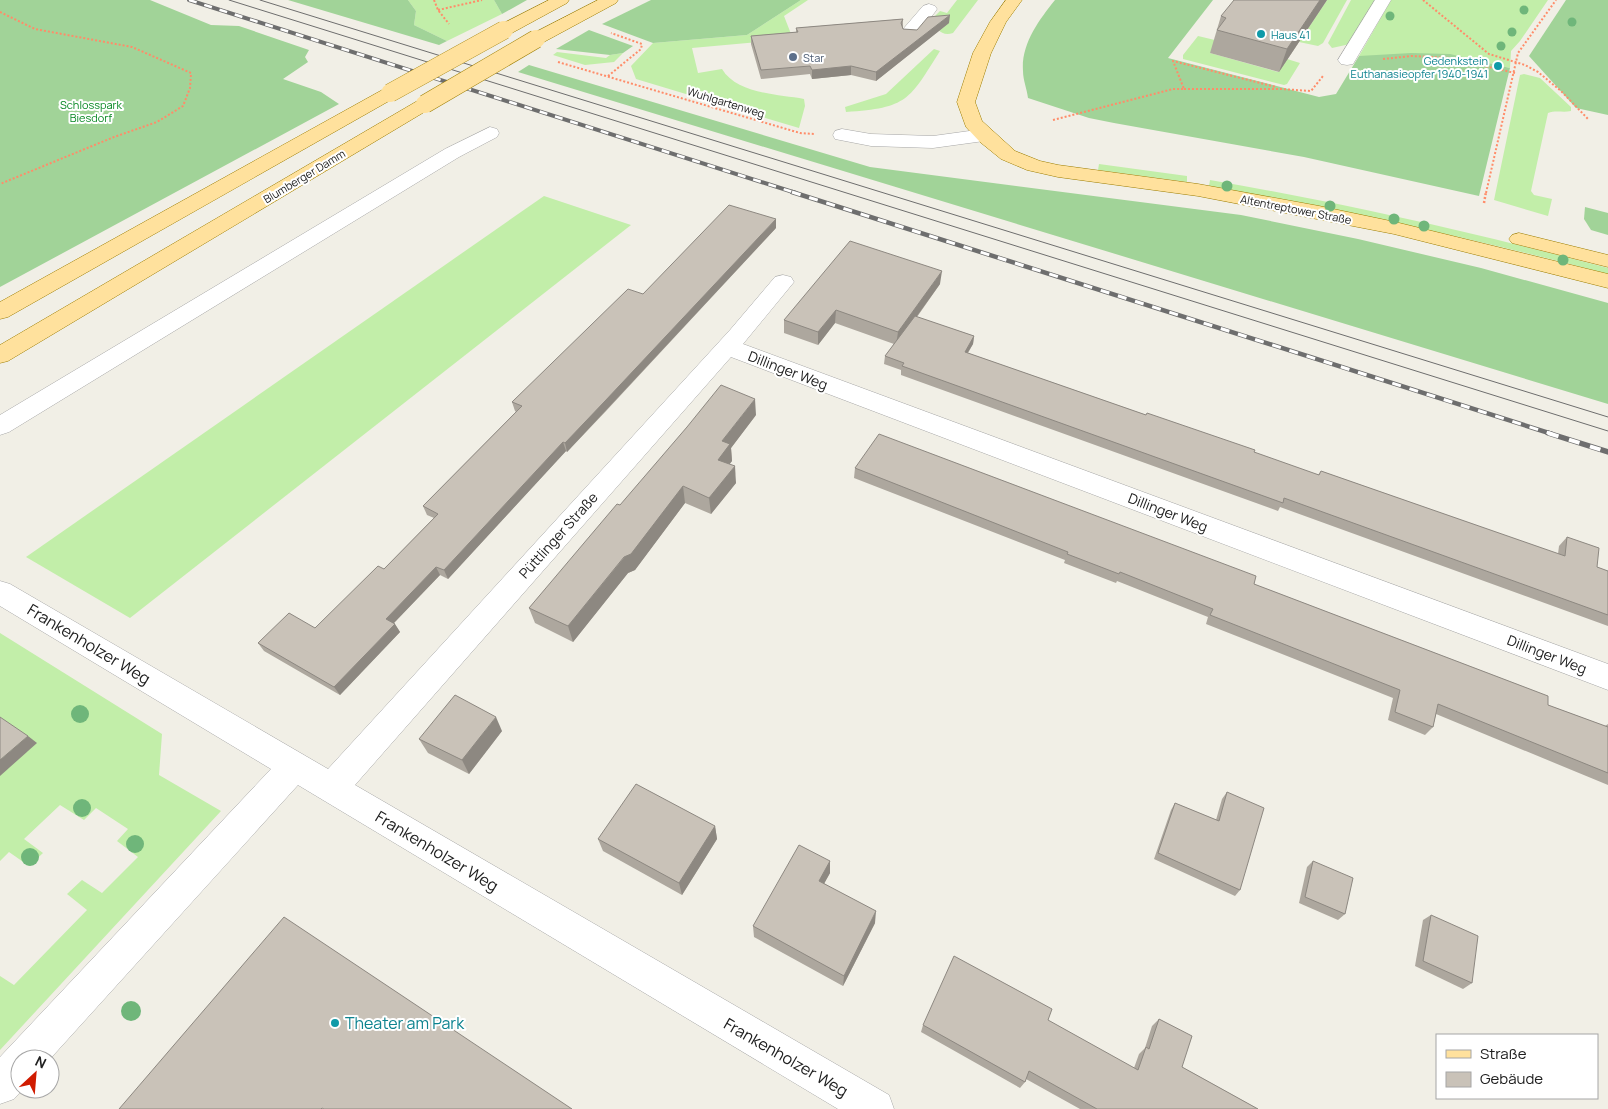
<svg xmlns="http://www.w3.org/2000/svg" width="1608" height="1109" font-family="Manrope,sans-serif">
  <rect width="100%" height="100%" fill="#f1efe6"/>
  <!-- grass -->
  <g fill="#c2eea9">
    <path d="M408,0H494L502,14L447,41L414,25L416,11Z"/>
    <path d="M801,0H808L784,16L793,39L692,48L698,73L722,69C737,94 777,94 804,99L805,106L799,128L636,79L631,66L653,43L747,35Z"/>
    <path d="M957,0H978L953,33C942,37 936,29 932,19L940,11L947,13Z"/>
    <path d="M1327,0H1347L1323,43L1318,46L1299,42Z"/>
    <path d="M1351,0H1377L1350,44L1332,48L1328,43Z"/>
    <path d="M1391,0H1548L1520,41L1511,51L1510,68L1476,60L1359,56Z"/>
    <path d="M1198,36L1219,41L1210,53L1278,72L1287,59L1300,63L1287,84L1284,85L1183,59V55Z"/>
    <path d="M934,49L940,51C909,100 908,108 846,112L845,107L886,94Z"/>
    <path d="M557,52L606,58L610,55L623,53L614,62L585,65L553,55Z"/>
    <path d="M1524,74L1540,78L1571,107V111C1563,113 1556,110 1548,113L1531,191L1534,195L1552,199L1548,216L1494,200L1520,75Z"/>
    <path d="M1099,164L1187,176V182L1098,170Z"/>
    <path d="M1210,180C1344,203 1476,233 1608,268V274C1476,239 1343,210 1209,186Z"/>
    <path d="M544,196L631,225L130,618L26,557Z"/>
    <path d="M0,633L162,734L159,775L221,811L0,1050V976L14,985L87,910L67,894L82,880L102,893L138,857L117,841L128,829L96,808L84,820L60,805L24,839L43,853L29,866L9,852L0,861Z"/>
  </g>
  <!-- forest -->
  <g fill="#a1d398">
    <path d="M0,0H150L211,25L239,26L309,50L305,57L308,62L283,79L321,92L339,104L0,287Z"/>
    <path d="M288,0H408L416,11L414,25L447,41L439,45Z"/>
    <path d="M494,0H527L502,14Z"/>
    <path d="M651,0H801L747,35L653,43L602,24Z"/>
    <path d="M1055,0H1213L1168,58L1319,97L1336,94L1359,56L1411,53L1450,54L1510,68L1479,196L1304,157L1114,123L1089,118L1028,98C1027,89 1023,80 1023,71C1021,44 1039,20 1055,0Z"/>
    <path d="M1566,0H1608V115L1576,108L1529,56Z"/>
    <path d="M589,30L633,46L623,53L610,55L556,49Z"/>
    <path d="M529,65L870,167L1241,215L1358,239L1481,268L1608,303V404L518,72Z"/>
    <path d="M1585,207L1608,213V235L1591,230L1584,219Z"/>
  </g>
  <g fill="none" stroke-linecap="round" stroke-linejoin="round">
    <defs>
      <g id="minor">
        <path d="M1375,0H1391L1353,64L1347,65L1341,64L1338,60Z"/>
        <path d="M929,4L935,6L937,9L935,12L916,36H904L902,32L904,28L923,6Z"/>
        <path d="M490,127L497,129L499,133L497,137L459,157L9,432L0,435V415L445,149Z"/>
        <path d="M842,129L871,134L933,136L984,129L991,131L993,135L991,139L984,141L933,148L871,146L835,139L833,135L835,131Z"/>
        <path d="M783,275L791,277L794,282L743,344L1608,664V690L731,357L355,785L889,1095L894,1109H838L298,785L50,1059H20V1089H23L14,1099L0,1104V1057L271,769L0,606V581L10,584L328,769L730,330L775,277Z"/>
      </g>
      <g id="major">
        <path d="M549,0H569L567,3L510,34H498L496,30L498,26Z"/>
        <path d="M598,0H618L616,3L542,43H530L528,39L530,35Z"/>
        <path d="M1006,0H1022L1006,22L991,53L975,102L982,121L1015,151L1040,161L1058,165L1198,184L1319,206L1395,222L1608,274V288L1394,234L1198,196L1058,177L1027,170L1001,159L980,142L966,127L957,102L973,53L990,22Z"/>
        <path d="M390,88L396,89L399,93L396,97L8,317L0,319V302L384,89Z"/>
        <path d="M425,99L431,100L434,104L431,108L8,361L0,363V345L419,100Z"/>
        <path d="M1519,233L1608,255V267L1512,243L1509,239L1512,235Z"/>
      </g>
    </defs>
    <!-- minor casing -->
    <use href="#minor" stroke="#a7a7a7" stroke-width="1"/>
    <!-- major casing -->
    <use href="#major" stroke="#9c7d00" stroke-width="1"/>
    <!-- path-far1 -->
    <g stroke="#ff8c69" stroke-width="2" stroke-dasharray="2 2" stroke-linecap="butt">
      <path d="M434,0L438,10L449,24"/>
      <path d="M1423,0L1489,54L1525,65L1538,72L1561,91L1589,120"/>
      <path d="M438,10L482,0"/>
      <path d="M0,12L35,29L132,47L191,73L190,88L183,106L157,122L114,137L0,184"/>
      <path d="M1383,59L1412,56L1450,58L1515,73"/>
      <path d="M558,62L800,133L814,134"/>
      <path d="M608,76L641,49L642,44L611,33"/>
      <path d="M1184,89H1281L1311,91L1323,76"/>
      <path d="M1053,120L1173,89H1184L1173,61L1276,87"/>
      <path d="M1486,193L1518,53L1556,0"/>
    </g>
    <!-- path -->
    <path stroke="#ff8c69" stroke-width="2.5" stroke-dasharray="2 2" stroke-linecap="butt" d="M1484,203L1486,192"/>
    <!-- minor -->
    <use href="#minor" fill="#fff" fill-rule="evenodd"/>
    <!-- major -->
    <use href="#major" fill="#ffe19d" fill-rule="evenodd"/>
    <!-- tram -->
    <g stroke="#6e6e6e" stroke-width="1">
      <path d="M229,0L1608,431"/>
      <path d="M260,0L1608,417"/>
    </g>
    <defs>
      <path id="rail-far2" d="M189,0L796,193"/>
      <path id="rail-far1" d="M792,192L1552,434"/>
      <path id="rail" d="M1548,433L1608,452"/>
    </defs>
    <!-- rail-far2 casing -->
    <use href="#rail-far2" stroke="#6e6e6e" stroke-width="4"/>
    <!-- rail-far1 casing -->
    <use href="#rail-far1" stroke="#6e6e6e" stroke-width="4.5"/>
    <!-- rail casing -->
    <use href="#rail" stroke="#6e6e6e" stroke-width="5.5"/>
    <!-- rail-far2 -->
    <use href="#rail-far2" stroke="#fff" stroke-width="2.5" stroke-dasharray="8" stroke-linecap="butt"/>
    <!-- rail-far1 -->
    <use href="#rail-far1" stroke="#fff" stroke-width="3" stroke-dasharray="9" stroke-linecap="butt"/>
    <!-- rail -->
    <use href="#rail" stroke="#fff" stroke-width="4" stroke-dasharray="11" stroke-linecap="butt"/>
    <defs>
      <g id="major-bridge">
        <path d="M390,93L504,30"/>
        <path d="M425,104L536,39"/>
      </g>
    </defs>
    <!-- major-bridge casing -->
    <use href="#major-bridge" stroke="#9c7d00" stroke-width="19" stroke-linecap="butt"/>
    <!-- major-bridge -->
    <use href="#major-bridge" stroke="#ffe19d" stroke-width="18"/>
  </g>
  <!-- trees -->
  <g fill="#6fb67a">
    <circle cx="1524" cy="10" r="4.5"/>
    <circle cx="1390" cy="16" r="4.5"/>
    <circle cx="1572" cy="22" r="4.5"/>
    <circle cx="1512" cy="32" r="4.5"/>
    <circle cx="1501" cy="46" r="4.5"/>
    <circle cx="1227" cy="186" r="5.5"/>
    <circle cx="1330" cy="206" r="5.5"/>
    <circle cx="1394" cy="219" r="5.5"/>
    <circle cx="1424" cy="226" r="5.5"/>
    <circle cx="1563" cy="260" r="5.5"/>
    <circle cx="80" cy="714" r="9"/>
    <circle cx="82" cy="808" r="9"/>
    <circle cx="135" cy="844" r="9"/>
    <circle cx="30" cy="857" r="9"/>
    <circle cx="131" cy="1011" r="10"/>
  </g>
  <!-- wall -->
  <g fill="#ada79e">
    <path d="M1327,0L1279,72L1210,53L1221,16Z"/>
    <path d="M903,19V29L917,30L949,23L876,81L851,75L812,79L810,74L761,79L751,44V36L796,32V28Z"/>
    <path d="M776,228L607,410L567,452L566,451L448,579L440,575L394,623L400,632L340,695L264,651L258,643L315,628L384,569L434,518L427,515L423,506L516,412L515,411L512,402L643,294Z"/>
    <path d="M940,284L917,317L974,336L973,344L968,353L1146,415L1318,475L1321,471L1558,554L1559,546L1567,537L1597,567L1608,571V626L1280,507L1278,511L901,375V370L884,364L885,356L894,344L835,323L818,345L784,333V320Z"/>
    <path d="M756,415L731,448L732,461L729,464L736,483L711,514L685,503L635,570L628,573L573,642L535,623L529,608L620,505Z"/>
    <path d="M855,468L1254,584L1548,705L1605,726L1608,724V785L1436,714L1433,727L1425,735L1388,720L1393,698L1206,624L1208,617L1117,581L1116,583L1064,563L1065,560L854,478Z"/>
    <path d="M502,731L469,774L428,753L419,739Z"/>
    <path d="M1227,792L1240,890L1235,896L1154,859L1171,810L1175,803L1216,820L1222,799Z"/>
    <path d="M715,826L717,839L682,895L603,851L598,839Z"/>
    <path d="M830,861V873L824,883L875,923L843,986L754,937L753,926Z"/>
    <path d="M1313,861L1345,914L1338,920L1299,903L1307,867Z"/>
    <path d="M1431,915L1472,983L1463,989L1415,966L1423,920Z"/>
    <path d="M1159,1019L1182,1067L1258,1109H1080L1026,1079L1025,1082L1020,1088L921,1032L923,1025L1134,1068L1139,1054L1145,1048L1152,1026Z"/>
  </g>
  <!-- shaded-wall -->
  <g fill="#8d8881">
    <path d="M1320,0H1327L1279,72L1287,49Z"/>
    <path d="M950,15L949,23L876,81V72Z"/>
    <path d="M851,66V75L812,79V70Z"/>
    <path d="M776,219V228L567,452L565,443Z"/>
    <path d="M942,271L940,284L896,345L898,332Z"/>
    <path d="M836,310L835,323L818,345V332Z"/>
    <path d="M974,336L973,344L963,360L965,352Z"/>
    <path d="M755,399L756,415L731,448L732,461L720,477L718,460L722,441Z"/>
    <path d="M563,442L566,451L448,579L444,570Z"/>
    <path d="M735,466L736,483L711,514L709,498Z"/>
    <path d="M683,486L685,503L635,570L628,573L573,642L568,626Z"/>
    <path d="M436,567L440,575L390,627L386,619Z"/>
    <path d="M395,624L400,632L340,695L334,687Z"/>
    <path d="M496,717L502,731L469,774L462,760Z"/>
    <path d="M28,736L37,743L0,776V760Z"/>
    <path d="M715,826L717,839L682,895L679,883Z"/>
    <path d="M830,861V873L819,893V881Z"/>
    <path d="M876,911L875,923L843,986L844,976Z"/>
  </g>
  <!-- building -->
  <g fill="#c9c2b8" stroke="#8d8881">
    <path d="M1234,0H1320L1287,49L1217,30L1226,18L1221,16Z"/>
    <path d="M950,15L876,72L851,66L812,70L810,66L761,70L751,36L798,32L796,28L903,19L901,23L903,29L917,30L928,17Z"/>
    <path d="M729,205L776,219L605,401L565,443L563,442L444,570L436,567L386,619L395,624L334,687L258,643L289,613L315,628L378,566L384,569L438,514L423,506L522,406L512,402L628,289L643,294Z"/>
    <path d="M850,241L942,271L898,332L836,310L818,332L784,320Z"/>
    <path d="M915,316L974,336L965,352L1146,415L1147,413L1255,450L1254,452L1319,475L1321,471L1565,556L1567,537L1599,548L1597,567L1608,571V615L1284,498L1283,503L902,366L904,363L885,356Z"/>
    <path d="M721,385L755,399L722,441L730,444L718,460L735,466L709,498L683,486L631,554L624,557L568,626L529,608L617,504L620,505L687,427Z"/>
    <path d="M879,434L1256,576L1254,584L1548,696V705L1608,727V773L1438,704L1433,727L1395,712L1400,690L1210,615L1213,609L1120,572L1119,574L1067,554L1068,552L855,468Z"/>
    <path d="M455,695L496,717L462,760L419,739Z"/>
    <path d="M0,717L28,736L0,760Z"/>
    <path d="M636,784L715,826L679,883L598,839Z"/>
    <path d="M1227,792L1264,808L1240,890L1158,853L1175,803L1219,821Z"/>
    <path d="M799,845L830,861L819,881L876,911L844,976L753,926Z"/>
    <path d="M1313,861L1353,878L1345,914L1305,897Z"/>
    <path d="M1431,915L1478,936L1472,983L1423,961Z"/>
    <path d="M284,917L572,1109H324L322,1108L321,1109H119Z"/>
    <path d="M954,956L1052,1009L1048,1020L1138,1070L1146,1047L1149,1049L1159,1019L1192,1036L1182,1067L1258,1109H1097L1029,1071L1025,1082L923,1025Z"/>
  </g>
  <!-- markers -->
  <g fill="#0f9aa8" stroke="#fff" stroke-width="2">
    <circle cx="1261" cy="34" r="5"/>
    <circle cx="1498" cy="66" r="5"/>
    <circle cx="335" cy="1023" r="5"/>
  </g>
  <circle fill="#5c6f8a" stroke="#fff" stroke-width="2" cx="793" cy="57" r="5"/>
  <g text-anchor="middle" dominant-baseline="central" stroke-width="4" stroke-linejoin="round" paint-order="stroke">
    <!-- far-culture labels -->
    <g font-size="11" fill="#0d838f" stroke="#fff" text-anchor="start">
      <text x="1271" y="34">Haus 41</text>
      <text x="1488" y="60" text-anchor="end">Gedenkstein<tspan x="1488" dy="13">Euthanasieopfer 1940-1941</tspan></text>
    </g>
    <!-- far-service labels -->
    <g font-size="11" fill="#4e5e75" stroke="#fff" text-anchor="start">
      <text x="803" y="57">Star</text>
    </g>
    <!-- far-street labels -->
    <g font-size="11" fill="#202020" stroke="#fff">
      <text transform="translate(726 102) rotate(17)">Wuhlgartenweg</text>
      <text transform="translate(304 176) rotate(-31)">Blumberger Damm</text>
      <text transform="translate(1296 209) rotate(11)">Altentreptower Straße</text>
    </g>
    <!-- far-park labels -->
    <g font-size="11" fill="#058721" stroke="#fff">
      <text x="91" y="104">Schlosspark<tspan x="91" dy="13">Biesdorf</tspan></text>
    </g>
    <!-- street labels -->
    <g font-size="14" fill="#202020" stroke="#fff">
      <text transform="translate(788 370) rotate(21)">Dillinger Weg</text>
      <text transform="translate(1168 512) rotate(21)">Dillinger Weg</text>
      <text transform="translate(558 535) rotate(-48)">Püttlinger Straße</text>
      <text transform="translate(1547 654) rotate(21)">Dillinger Weg</text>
    </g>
    <!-- near-street labels -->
    <g font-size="16" fill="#202020" stroke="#fff">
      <text transform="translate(89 644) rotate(31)">Frankenholzer Weg</text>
      <text transform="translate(437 851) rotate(31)">Frankenholzer Weg</text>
      <text transform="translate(786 1057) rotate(30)">Frankenholzer Weg</text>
    </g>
    <!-- near-culture labels -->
    <g font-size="16" fill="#0d838f" stroke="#fff" text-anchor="start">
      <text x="345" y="1023">Theater am Park</text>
    </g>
  </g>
  <!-- legend -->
  <rect x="1436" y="1034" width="162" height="65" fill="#ffffff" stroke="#a6a6a6"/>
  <rect x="1446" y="1050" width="25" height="8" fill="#ffe19d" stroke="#a6a6a6"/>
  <text x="1480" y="1059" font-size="15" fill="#202020">Straße</text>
  <rect x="1446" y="1072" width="25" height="15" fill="#c9c2b8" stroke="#a6a6a6"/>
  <text x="1480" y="1084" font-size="15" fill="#202020">Gebäude</text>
  <!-- north arrow -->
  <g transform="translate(35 1074) rotate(26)"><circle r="24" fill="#ffffff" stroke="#a6a6a6"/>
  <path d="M0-4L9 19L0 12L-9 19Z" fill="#d01b00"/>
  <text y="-8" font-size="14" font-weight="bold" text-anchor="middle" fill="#202020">N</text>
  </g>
</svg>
